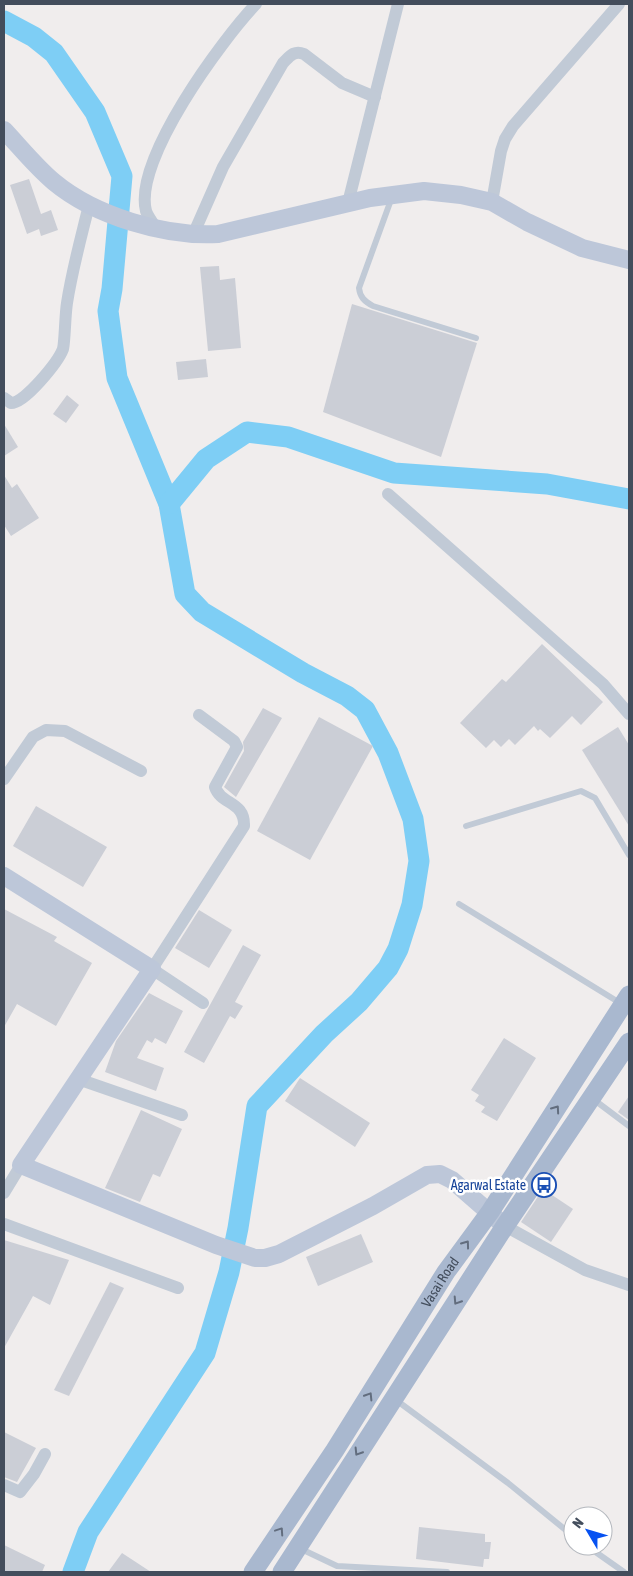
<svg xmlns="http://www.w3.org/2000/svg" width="633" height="1576" font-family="'Asap Condensed',sans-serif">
  <rect width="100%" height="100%" fill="#f0eded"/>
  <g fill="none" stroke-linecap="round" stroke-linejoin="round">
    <!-- river -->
    <g stroke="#7ecef5" stroke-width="21">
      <path d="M4,21L34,37L54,53L95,112L122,176L112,289L108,311L117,378L169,504L185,594L202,612L303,673L347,696L365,710L388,753L413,819L419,861L412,905L398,949L388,968L359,1002L324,1034L257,1106L238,1228L229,1272L205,1353L88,1532L73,1572"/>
      <path d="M169,504L206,459L247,432L288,437L394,473L547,484L629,499"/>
    </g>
  </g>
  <!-- building -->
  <g fill="#cbced6">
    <path d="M29,179L41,214L51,210L58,230L41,236L39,229L27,234L10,185Z"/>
    <path d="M219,266L220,280L235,278L241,348L208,351L200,267Z"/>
    <path d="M352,304L477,343L441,457L323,412Z"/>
    <path d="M206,359L208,377L178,380L176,362Z"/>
    <path d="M67,395L79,405L66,423L53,414Z"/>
    <path d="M4,424L18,447L4,456Z"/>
    <path d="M4,475L12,488L17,484L39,518L11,536L4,525Z"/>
    <path d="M542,644L603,702L581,725L572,716L550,738L540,729L538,731L534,726L515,745L509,739L501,747L494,740L486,748L460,723L502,679L506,682Z"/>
    <path d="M263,708L282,718L236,797L224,787L244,751L243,742Z"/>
    <path d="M319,717L373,746L310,860L257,831Z"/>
    <path d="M618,727L629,745V826L582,750Z"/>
    <path d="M36,806L107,847L83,887L13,846Z"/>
    <path d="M4,909L57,937L54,941L92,963L56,1026L17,1004L4,1027Z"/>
    <path d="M199,910L232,930L209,968L175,948Z"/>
    <path d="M243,945L261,955L235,1002L243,1006L235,1019L230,1016L204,1063L184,1052Z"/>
    <path d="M149,993L183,1011L166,1044L155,1038L152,1043L147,1040L137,1058L164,1068L156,1091L105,1072L116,1041Z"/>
    <path d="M504,1038L536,1058L497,1121L481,1112L485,1107L475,1101L479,1095L471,1090Z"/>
    <path d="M300,1078L370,1123L355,1147L285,1101Z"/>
    <path d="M629,1096V1120L618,1112Z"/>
    <path d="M141,1110L182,1129L160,1177L153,1174L140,1202L105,1188Z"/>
    <path d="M543,1189L573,1209L551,1242L521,1222Z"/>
    <path d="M361,1234L373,1262L318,1286L306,1257Z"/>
    <path d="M4,1240L69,1260L50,1305L33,1296L4,1348Z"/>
    <path d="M110,1282L124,1288L69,1396L54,1390Z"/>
    <path d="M4,1432L36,1448L17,1482L4,1477Z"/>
    <path d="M419,1527L485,1534V1542H491L489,1559H484L483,1567L416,1559Z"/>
    <path d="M4,1545L45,1565L42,1572H4Z"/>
    <path d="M122,1553L151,1572H108Z"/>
  </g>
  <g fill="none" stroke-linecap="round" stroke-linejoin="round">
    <!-- lane -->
    <g stroke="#c1cad6" stroke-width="6">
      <path d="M392,197L359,288C360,297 364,301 373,306L476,338"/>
      <path d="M466,826L581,791L595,798L629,855"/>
      <path d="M459,904L620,1003"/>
      <path d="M593,1099L629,1126"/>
      <path d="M396,1400L508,1483L573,1536"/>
      <path d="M587,1546L624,1572"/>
      <path d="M299,1548L337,1566L447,1572"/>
    </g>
    <!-- street -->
    <g stroke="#c1cad6" stroke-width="12">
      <path d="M492,202L501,151L505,139L513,126L619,4"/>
      <path d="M348,203L398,4"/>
      <path d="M156,228C153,223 148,217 146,211C133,160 222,40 256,4"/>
      <path d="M193,235L223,167L283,63C290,56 294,50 304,54L342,83L375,97"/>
      <path d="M4,398L11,403C25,403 58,362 63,349C65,340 65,315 67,303C72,270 81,238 89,205"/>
      <path d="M388,494L603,684L629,714"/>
      <path d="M199,715L234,741L237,747L215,787C221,805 245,801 244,826L152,969L203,1003"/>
      <path d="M4,779L33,737L46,730L65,731L141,771"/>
      <path d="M78,1079L182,1115"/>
      <path d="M4,1193L21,1165"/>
      <path d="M4,1224L178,1288"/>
      <path d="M505,1226L585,1270L629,1285"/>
      <path d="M4,1485L20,1492L34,1474L45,1454"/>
    </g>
    <!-- secondary -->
    <g stroke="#bdc7d9" stroke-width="18">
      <path d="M4,130C20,147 36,167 54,182C95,216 165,237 218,234L370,198L424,191L461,195L492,202L527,222L582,248L629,260"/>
      <path d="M4,876L152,969L21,1165L216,1245L255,1258H265L279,1254L373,1206L427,1175L440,1174L452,1180L499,1221"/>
    </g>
    <!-- primary -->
    <g stroke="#a9b8cf" stroke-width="19">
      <path id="s1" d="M253,1572L335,1450L446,1272L490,1212L629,995"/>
      <path d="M282,1572L505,1226L629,1042"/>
    </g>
  </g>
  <!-- one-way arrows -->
  <defs><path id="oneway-chevron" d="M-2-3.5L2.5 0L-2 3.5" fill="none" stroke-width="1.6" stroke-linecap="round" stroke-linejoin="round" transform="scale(1.25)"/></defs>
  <g stroke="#626d7e">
    <use href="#oneway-chevron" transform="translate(556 1109) rotate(-55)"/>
    <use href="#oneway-chevron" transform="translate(466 1244) rotate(-54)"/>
    <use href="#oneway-chevron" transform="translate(457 1301) rotate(123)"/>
    <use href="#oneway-chevron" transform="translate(369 1396) rotate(-58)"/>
    <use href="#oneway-chevron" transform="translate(358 1452) rotate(122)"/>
    <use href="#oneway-chevron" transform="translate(280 1531) rotate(-56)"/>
  </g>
  <!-- icons -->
  <defs>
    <symbol id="bus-ring" viewBox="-11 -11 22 22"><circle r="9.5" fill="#fff" stroke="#1a4fb4" stroke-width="1.5"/><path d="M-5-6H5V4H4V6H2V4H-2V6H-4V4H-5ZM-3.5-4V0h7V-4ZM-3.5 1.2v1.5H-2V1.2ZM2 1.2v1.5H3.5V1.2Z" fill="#1a4fb4"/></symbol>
  </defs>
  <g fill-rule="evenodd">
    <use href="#bus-ring" x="530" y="1171" width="28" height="28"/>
  </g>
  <g text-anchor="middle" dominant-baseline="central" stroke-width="5" stroke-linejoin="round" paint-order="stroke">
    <!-- transit labels -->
    <g font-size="14" fill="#164399" stroke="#fff" text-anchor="end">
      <text x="526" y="1185">Agarwal Estate</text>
    </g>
    <!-- street labels -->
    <g font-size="14" fill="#434d5c" stroke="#fff">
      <text stroke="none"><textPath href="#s1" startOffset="345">Vasai Road</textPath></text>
    </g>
  </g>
  <!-- border -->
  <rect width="633" height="1576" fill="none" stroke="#434d5c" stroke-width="10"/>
  <!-- north arrow -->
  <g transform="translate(588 1531) rotate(308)"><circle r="24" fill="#ffffff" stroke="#b4b8be"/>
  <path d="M0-4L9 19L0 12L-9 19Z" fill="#0651f1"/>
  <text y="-8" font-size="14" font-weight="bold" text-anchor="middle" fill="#434d5c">N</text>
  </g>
</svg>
